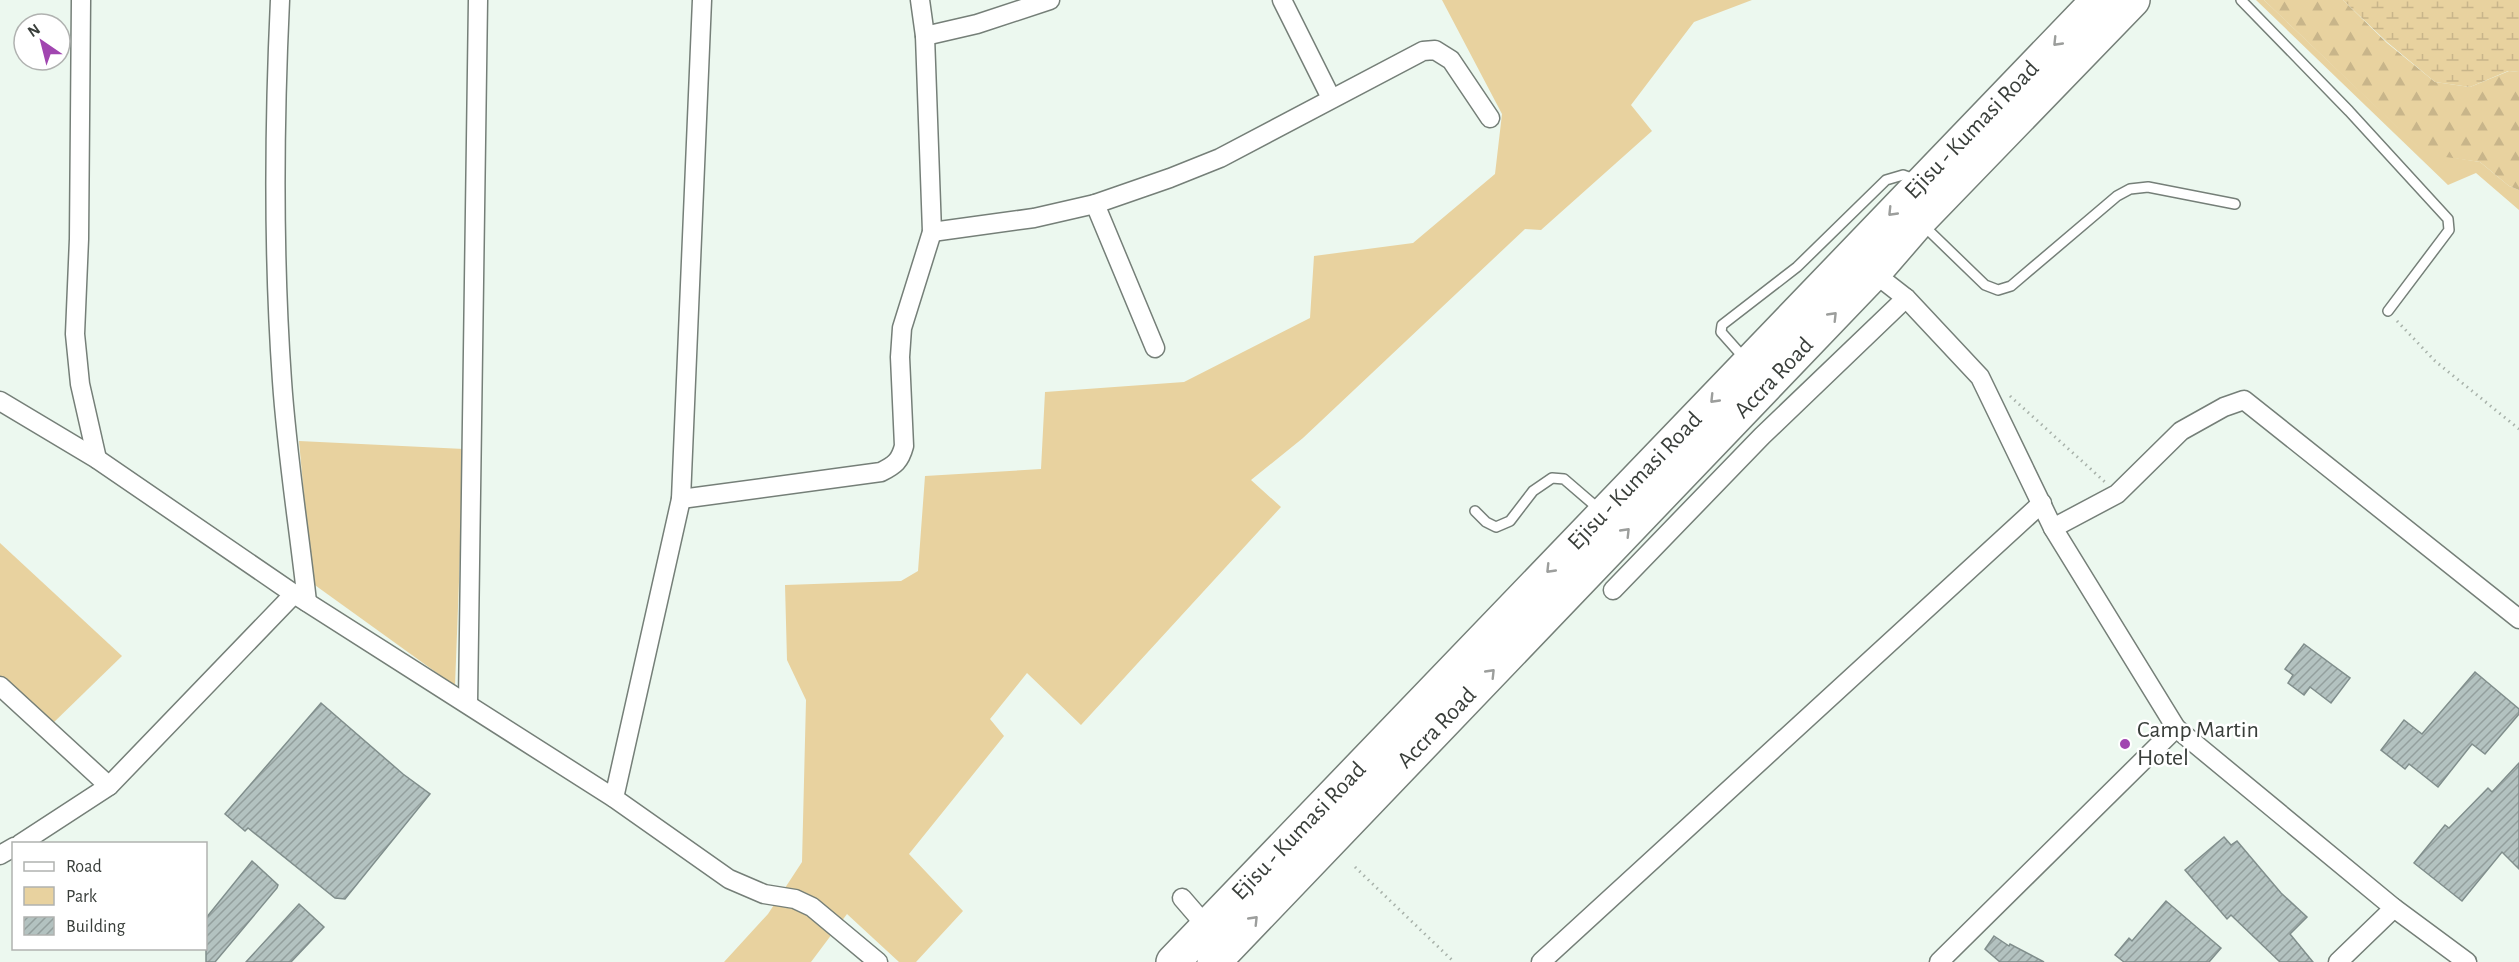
<svg xmlns="http://www.w3.org/2000/svg" width="2519" height="962" font-family="'Alegreya Sans',sans-serif">
  <defs>
    <pattern id="forest-firs" width="22" height="20" patternUnits="userSpaceOnUse" patternTransform="scale(1.5)"><rect width="22" height="20" fill="#e8d29f"/><path d="M5 1l3.5 6h-7zM16 11l3.5 6h-7z" fill="#c8b58a"/></pattern>
    <pattern id="wetland-marsh" width="20" height="14" patternUnits="userSpaceOnUse" patternTransform="scale(1.5)"><rect width="20" height="14" fill="#e8d29f"/><path d="M1 5h8M5 5V1M11 12h8M15 12V8" fill="none" stroke="#c8b58a"/></pattern>
    <pattern id="building-hatch" width="6" height="6" patternUnits="userSpaceOnUse" patternTransform="scale(1.5)"><rect width="6" height="6" fill="#b3c2c0"/><path d="M-1 1l2-2M0 6l6-6M5 7l2-2" fill="none" stroke="#939f9d"/></pattern>
  </defs>
  <rect width="100%" height="100%" fill="#ecf8ef"/>
  <!-- green -->
  <g fill="#e8d29f">
    <path d="M1442,0H1752L1694,22L1631,105L1652,131L1541,230L1525,229L1303,438L1251,480L1281,507L1081,725L1027,673L990,719L1004,736L909,854L963,911L916,962H899L847,914L811,962H724L768,914L802,862L806,700L787,660L785,585L901,581L918,571L925,476L1041,469L1045,392L1184,382L1310,318L1314,256L1413,243L1495,174L1502,114Z"/>
    <path d="M2256,0H2264L2425,153L2480,162L2509,186L2519,190V210L2476,173L2448,185Z"/>
    <path d="M299,441L464,449L455,686L312,583Z"/>
    <path d="M0,543L122,656L50,726L0,679Z"/>
  </g>
  <!-- forest -->
  <path fill="url(#forest-firs)" d="M2264,0H2343L2387,43L2435,82L2470,87L2509,71L2519,72V190L2509,186L2480,162L2425,154Z"/>
  <!-- wetland -->
  <path fill="url(#wetland-marsh)" d="M2343,0H2519V72L2508,71L2470,87L2435,82L2387,42Z"/>
  <!-- building -->
  <g fill="url(#building-hatch)" stroke="#808e8c" stroke-width="1.5">
    <path d="M2304,644L2350,678L2331,703L2310,687L2304,695L2288,683L2293,675L2285,669Z"/>
    <path d="M2475,672L2519,709V714L2485,754L2472,744L2438,787L2409,764L2405,769L2381,750L2404,720L2422,734Z"/>
    <path d="M321,703L403,774L430,794L345,899L335,898L248,828L245,831L225,814Z"/>
    <path d="M2519,763V869L2502,852L2462,901L2414,863L2445,825L2449,828L2488,788L2492,792Z"/>
    <path d="M2224,837L2231,845L2237,841L2281,893L2307,917L2290,934L2313,962H2280L2231,915L2227,919L2185,870Z"/>
    <path d="M252,861L278,885L277,888L215,962H206V918Z"/>
    <path d="M2166,901L2221,948L2209,962H2124L2115,955L2129,938L2132,941Z"/>
    <path d="M299,904L324,927L291,962H246Z"/>
    <path d="M1994,936L2009,946L2010,944L2044,962H2000L1985,949Z"/>
  </g>
  <g fill="none" stroke-linecap="round" stroke-linejoin="round">
    <defs>
      <g id="lane">
        <path d="M2241,0L2349,111L2448,219L2449,230L2388,311"/>
        <path d="M1923,225L1985,285L1998,290L2011,286L2117,196L2130,189L2148,187L2235,204"/>
        <path d="M1745,359L1721,332L1722,325L1797,267L1886,180L1903,175L1917,180"/>
        <path d="M1475,511L1486,522L1496,527L1510,521L1533,491L1552,478L1564,479L1600,510"/>
      </g>
      <g id="street">
        <path d="M81,0L79,239L75,334L80,384L97,459"/>
        <path d="M280,0C274,127 273,254 282,381C287,455 299,529 307,602"/>
        <path d="M1282,0L1331,98"/>
        <path d="M925,36L977,24L1050,0"/>
        <path d="M1095,204L1155,348"/>
        <path d="M932,232L1034,218L1095,204L1170,178L1220,158L1423,51L1435,50L1451,60L1490,118"/>
        <path d="M1874,273L1906,298L1980,377L2053,528L2176,728L2394,908L2467,962"/>
        <path d="M0,401L97,459L294,594L614,798L729,879L764,894L795,899L812,907L878,962"/>
        <path d="M681,499L881,472C895,465 900,461 904,446L900,357L902,328L932,232L925,36L920,0"/>
        <path d="M2053,528L2117,494L2181,431L2224,407L2244,400L2519,619"/>
        <path d="M1613,590L1762,436L1906,298"/>
        <path d="M0,686L109,786"/>
        <path d="M468,703L478,0"/>
        <path d="M614,798L681,499L702,0"/>
        <path d="M20,844L109,786L294,594"/>
        <path d="M0,855L14,847"/>
        <path d="M1182,898L1207,927"/>
        <path d="M1541,962L2042,503"/>
        <path d="M1939,962L2176,728"/>
        <path d="M2338,962L2394,908"/>
      </g>
      <g id="highway">
        <path d="M1173,962L2098,0"/>
        <path d="M1214,962L1874,273L1919,221L2133,0"/>
      </g>
    </defs>
    <!-- lane casing -->
    <use href="#lane" stroke="#757f78" stroke-width="12"/>
    <!-- street casing -->
    <use href="#street" stroke="#757f78" stroke-width="21"/>
    <!-- highway casing -->
    <use href="#highway" stroke="#757f78" stroke-width="36"/>
    <!-- path -->
    <g stroke="#a8b2aa" stroke-width="3" stroke-dasharray="1.5 4.5" stroke-linecap="butt">
      <path d="M2397,321L2435,361L2519,429"/>
      <path d="M2010,396L2105,482"/>
      <path d="M1355,867L1454,962"/>
    </g>
    <!-- lane -->
    <use href="#lane" stroke="#fff" stroke-width="9"/>
    <!-- street -->
    <use href="#street" stroke="#fff" stroke-width="18"/>
    <!-- highway -->
    <use href="#highway" stroke="#fff" stroke-width="33"/>
  </g>
  <!-- one-way arrows -->
  <defs><path id="oneway-chevron" d="M-2-3.5L2.5 0L-2 3.5" fill="none" stroke-width="1.6" stroke-linecap="round" stroke-linejoin="round" transform="scale(1.5)"/></defs>
  <g stroke="#9c9e9c">
    <use href="#oneway-chevron" transform="translate(2057 42) rotate(134)"/>
    <use href="#oneway-chevron" transform="translate(1892 212) rotate(134)"/>
    <use href="#oneway-chevron" transform="translate(1833 316) rotate(-46)"/>
    <use href="#oneway-chevron" transform="translate(1714 399) rotate(134)"/>
    <use href="#oneway-chevron" transform="translate(1626 532) rotate(-46)"/>
    <use href="#oneway-chevron" transform="translate(1550 569) rotate(134)"/>
    <use href="#oneway-chevron" transform="translate(1491 673) rotate(-46)"/>
    <use href="#oneway-chevron" transform="translate(1254 920) rotate(-46)"/>
  </g>
  <!-- markers -->
  <circle fill="#a146b0" stroke="#fff" stroke-width="2" cx="2125" cy="744" r="6"/>
  <g text-anchor="middle" dominant-baseline="central" stroke-width="5" stroke-linejoin="round" paint-order="stroke">
    <!-- street labels -->
    <g font-size="24" fill="#393e3a" stroke="#fff">
      <text transform="translate(1972 130) rotate(-46)">Ejisu - Kumasi Road</text>
      <text transform="translate(1774 378) rotate(-46)">Accra Road</text>
      <text transform="translate(1635 481) rotate(-46)">Ejisu - Kumasi Road</text>
      <text transform="translate(1437 728) rotate(-46)">Accra Road</text>
      <text transform="translate(1299 831) rotate(-46)">Ejisu - Kumasi Road</text>
    </g>
    <!-- poi labels -->
    <g font-size="24" fill="#393e3a" stroke="#fff" text-anchor="start">
      <text x="2137" y="730">Camp Martin<tspan x="2137" dy="28">Hotel</tspan></text>
    </g>
  </g>
  <!-- legend -->
  <rect x="12" y="842" width="195" height="108" fill="#ffffff" stroke="#b0b2b0" stroke-width="1.5"/>
  <rect x="24" y="862" width="30" height="9" fill="#ffffff" stroke="#b0b2b0" stroke-width="1.5"/>
  <text x="66" y="872" font-size="18" fill="#393e3a">Road</text>
  <rect x="24" y="887" width="30" height="18" fill="#e8d29f" stroke="#b0b2b0" stroke-width="1.5"/>
  <text x="66" y="902" font-size="18" fill="#393e3a">Park</text>
  <rect x="24" y="917" width="30" height="18" fill="url(#building-hatch)" stroke="#b0b2b0" stroke-width="1.5"/>
  <text x="66" y="932" font-size="18" fill="#393e3a">Building</text>
  <!-- north arrow -->
  <g transform="translate(42 42) rotate(325)"><circle r="28" fill="#ffffff" stroke="#b0b2b0" stroke-width="1.5"/>
  <path d="M0-4.5L10 22L0 15L-10 22Z" fill="#a146b0"/>
  <text y="-9" font-size="16" font-weight="bold" text-anchor="middle" fill="#393e3a">N</text>
  </g>
</svg>
